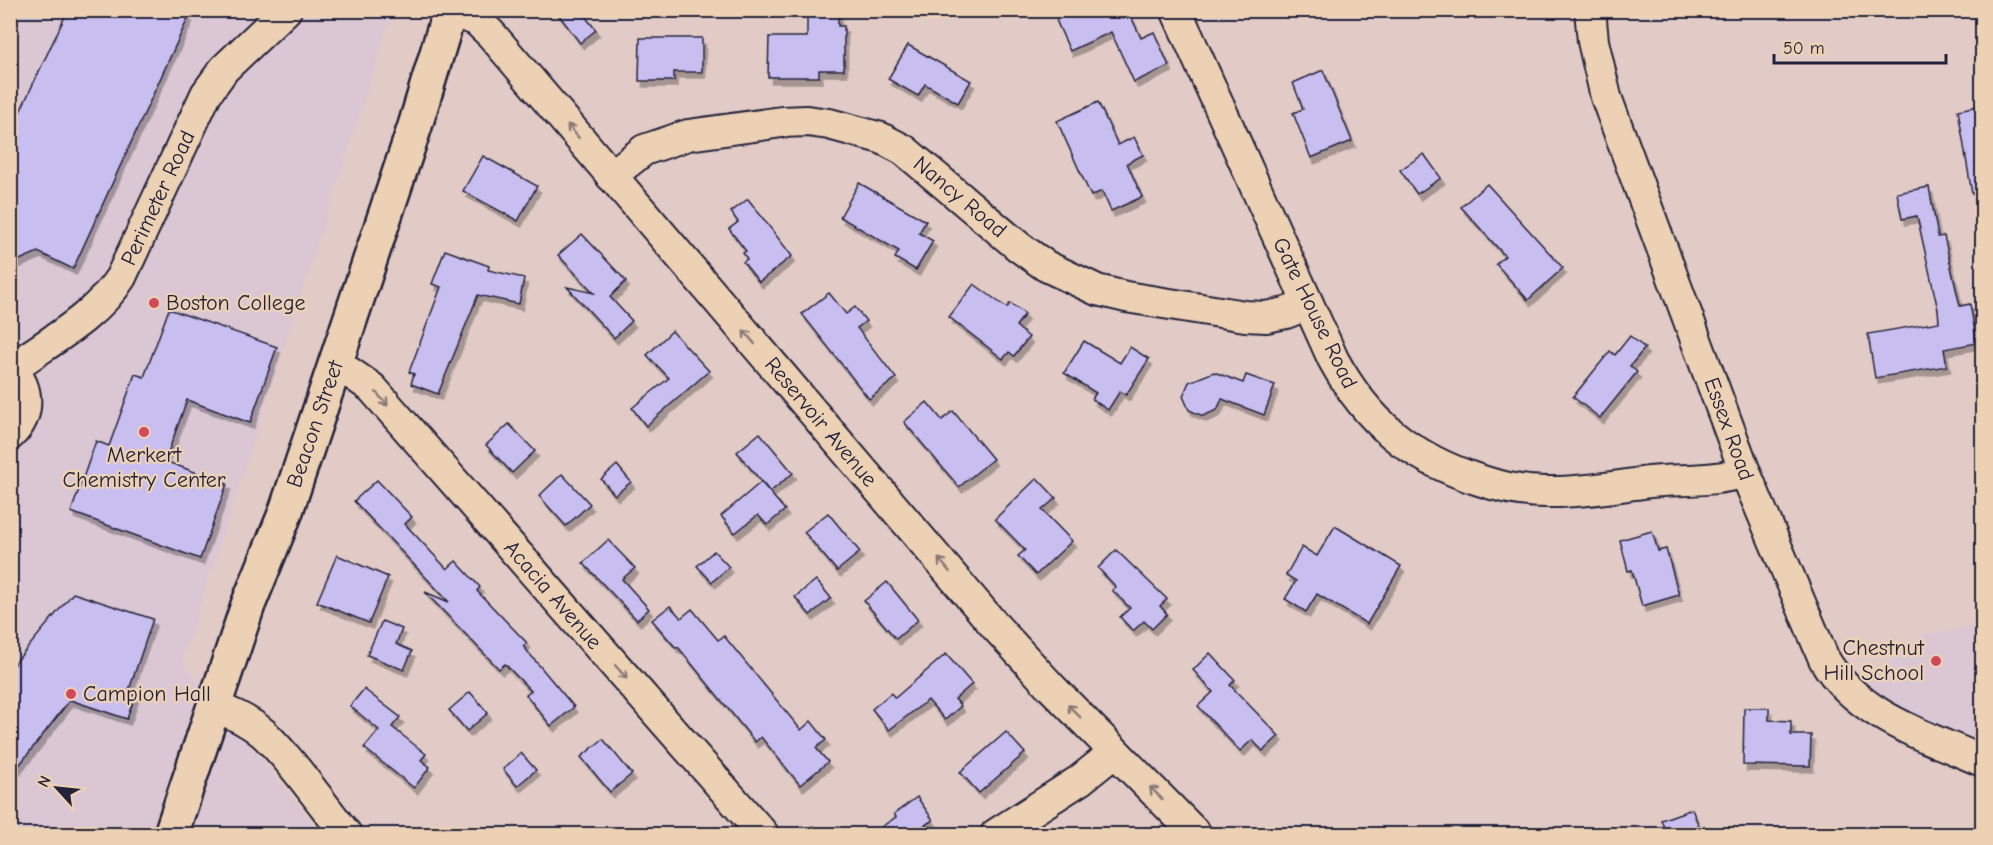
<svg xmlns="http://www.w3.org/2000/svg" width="1993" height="845" font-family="'Comic Neue',sans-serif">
  <defs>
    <filter id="shadow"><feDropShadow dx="3.5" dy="6" stdDeviation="0" flood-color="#0004"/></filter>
  </defs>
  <rect width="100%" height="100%" fill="#e2cbc6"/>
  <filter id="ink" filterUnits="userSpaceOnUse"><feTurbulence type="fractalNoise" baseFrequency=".0167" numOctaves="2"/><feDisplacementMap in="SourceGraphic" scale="12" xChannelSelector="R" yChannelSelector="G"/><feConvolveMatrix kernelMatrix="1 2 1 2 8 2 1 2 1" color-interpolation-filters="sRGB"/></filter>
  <g filter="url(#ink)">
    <!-- built -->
    <g fill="#dac7d3">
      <path d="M10,11H393L182,661L321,834H11Z"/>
      <path d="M1982,625V744L1912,720L1859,687L1921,635Z"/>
    </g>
    <!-- building -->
    <g fill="#c8bef0" stroke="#22223b" stroke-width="1.5" filter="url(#shadow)">
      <path d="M68,10H177L189,16L73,269L38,252L10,264V133Z"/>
      <path d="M555,10H580L596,30L580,43Z"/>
      <path d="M807,10H838V26H844V70H819V77H768L769,37H807Z"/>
      <path d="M1077,10H1128L1141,38L1154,32L1169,66L1134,82L1111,32L1070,51L1056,20Z"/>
      <path d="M640,38H702V72H674V81H639Z"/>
      <path d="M908,45L971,81L958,103L925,84L918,96L888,79Z"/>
      <path d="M1323,70L1352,141L1311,158L1293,113L1303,109L1293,83Z"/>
      <path d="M1098,102L1118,145L1134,137L1143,155L1127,163L1142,197L1111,211L1102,191L1091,196L1057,121Z"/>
      <path d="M1983,105V193L1972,194L1958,110Z"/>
      <path d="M1424,154L1441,178L1417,194L1400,170Z"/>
      <path d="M483,156L537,186L518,221L463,191Z"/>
      <path d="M859,183L926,221L919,233L933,241L916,270L895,258L899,251L840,217Z"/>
      <path d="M1487,184L1563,268L1528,300L1496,264L1505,256L1461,207Z"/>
      <path d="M1929,187L1938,237L1944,236L1960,306L1970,304L1977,343L1944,349L1947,366L1875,378L1868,334L1939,322L1938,310L1917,216L1902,219L1897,193Z"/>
      <path d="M748,199L792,256L759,282L743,262L747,259L743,253L746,251L729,229L738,222L731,212Z"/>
      <path d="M582,234L626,281L610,297L632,321L614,338L567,287L594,293L558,255Z"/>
      <path d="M445,250L489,266L488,270L524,278L519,304L478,295L438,394L411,384L414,374L409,372L441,287L432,284Z"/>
      <path d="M974,284L1007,308L1010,303L1025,314L1016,326L1029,337L1014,356L1009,352L1003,359L949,317Z"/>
      <path d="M829,293L846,314L855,307L866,321L857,328L896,378L869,399L802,314Z"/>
      <path d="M169,309L277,347L250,423L187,400L165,461L227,484L200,559L71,512L96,441L109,446L135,374L144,377Z"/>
      <path d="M672,331L709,371L646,426L632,408L669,378L647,355Z"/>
      <path d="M1630,336L1645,348L1630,366L1637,372L1600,418L1573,397L1610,351L1615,355Z"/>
      <path d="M1084,341L1120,363L1130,347L1149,359L1126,395L1120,391L1108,410L1092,399L1096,393L1064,373Z"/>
      <path d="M1214,372L1243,383L1246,375L1275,385L1264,415L1222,399L1217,410L1203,416L1189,410L1183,396L1189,382Z"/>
      <path d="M927,402L942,420L953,411L993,459L959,487L904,422Z"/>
      <path d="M509,424L535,451L512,473L486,445Z"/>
      <path d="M760,433L793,473L770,492L737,452Z"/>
      <path d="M617,465L631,482L615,495L601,479Z"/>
      <path d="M562,474L590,504L566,526L539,496Z"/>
      <path d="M1037,478L1056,498L1042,510L1072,541L1036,575L1018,556L1025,550L995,519Z"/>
      <path d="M377,480L412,517L405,524L447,569L456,561L480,587L477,591L527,643L523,646L574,707L551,726L526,695L531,691L505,664L499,669L425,592L449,602L354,501Z"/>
      <path d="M761,482L785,510L767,525L758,515L735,533L721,516Z"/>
      <path d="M828,513L860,552L837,571L804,532Z"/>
      <path d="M1335,526L1401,566L1367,624L1317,594L1306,612L1285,599L1296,581L1286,575L1302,547L1317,556Z"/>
      <path d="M1652,531L1658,551L1666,549L1679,595L1642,606L1632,570L1628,571L1620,540Z"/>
      <path d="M608,540L635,568L622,579L649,609L637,620L583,563Z"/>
      <path d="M1116,550L1167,599L1160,606L1167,614L1152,629L1144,621L1133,631L1120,617L1130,608L1112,590L1116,587L1098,568Z"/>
      <path d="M714,551L729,567L712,582L697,566Z"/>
      <path d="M337,555L388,577L369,623L317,602Z"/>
      <path d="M816,580L831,598L810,615L795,597Z"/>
      <path d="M887,582L918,620L896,639L864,601Z"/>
      <path d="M73,593L153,619L128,693L135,696L127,719L70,700L10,777V669Z"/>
      <path d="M670,606L681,618L692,609L718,640L724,636L801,730L811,721L826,740L816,748L828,762L800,785L761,737L755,742L678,647L676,648L652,620Z"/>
      <path d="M382,621L402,629L396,644L412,651L404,670L367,655Z"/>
      <path d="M1210,653L1235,680L1230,685L1279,736L1263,751L1252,740L1240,751L1198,706L1213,692L1193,670Z"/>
      <path d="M946,654L972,684L955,699L961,706L945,720L928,700L889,730L872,709L891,693L895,698Z"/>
      <path d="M364,689L400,717L392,727L426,754L421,760L430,767L414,788L364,748L379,730L350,706Z"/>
      <path d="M470,692L488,713L467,731L449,710Z"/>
      <path d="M1744,708H1769V720L1791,721V735H1811L1810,766L1743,765Z"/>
      <path d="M1006,732L1025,753L979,793L960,772Z"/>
      <path d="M603,739L632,774L610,792L581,757Z"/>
      <path d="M521,753L536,770L517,786L503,769Z"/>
      <path d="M917,797L933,820L911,834H871L896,817L894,814Z"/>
      <path d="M1692,809L1702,834H1667L1661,820Z"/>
    </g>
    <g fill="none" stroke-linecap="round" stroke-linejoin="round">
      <defs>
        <g id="minor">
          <path d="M1176,10L1333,359C1367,422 1411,458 1479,480C1500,487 1523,492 1546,492C1580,493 1616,486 1650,482C1682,479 1713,482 1745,472"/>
          <path d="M1590,10L1593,41L1606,97L1745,472L1824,659C1857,716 1926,736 1982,761"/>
          <path d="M450,11L476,20L491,34L995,626L1051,687L1196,834"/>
          <path d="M611,176L644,150L688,135L782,122L807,121L829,124L881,138L904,150L1019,247L1046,266L1097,290L1126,297L1245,316L1266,317L1286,313L1308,304"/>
          <path d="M10,367C30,388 31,415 10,435"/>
          <path d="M335,367L346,370L372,388L763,834"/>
          <path d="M12,368C50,341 96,317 121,277L206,94L224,69L286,10"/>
          <path d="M215,707C232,713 249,721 263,733C292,760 321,803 346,834"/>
          <path d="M996,834L1080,780L1115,752"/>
        </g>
        <path id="major" d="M171,834L248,605L285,514L415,126L450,10"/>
      </defs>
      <!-- minor casing -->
      <use href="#minor" stroke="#22223b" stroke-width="34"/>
      <!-- major casing -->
      <use href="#major" stroke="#22223b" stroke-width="38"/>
      <!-- minor -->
      <use href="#minor" stroke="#edd1b4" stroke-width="30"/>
      <!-- major -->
      <use href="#major" stroke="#edd1b4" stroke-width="33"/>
    </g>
    <!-- one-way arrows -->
    <defs><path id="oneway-shaft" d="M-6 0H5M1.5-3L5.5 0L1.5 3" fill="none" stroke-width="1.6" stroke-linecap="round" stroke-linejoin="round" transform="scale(1.5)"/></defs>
    <g stroke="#887a78">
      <use href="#oneway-shaft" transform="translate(573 131) rotate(-130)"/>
      <use href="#oneway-shaft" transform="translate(749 337) rotate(-130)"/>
      <use href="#oneway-shaft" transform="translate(382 399) rotate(49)"/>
      <use href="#oneway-shaft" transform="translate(944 565) rotate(-130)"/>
      <use href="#oneway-shaft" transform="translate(621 672) rotate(49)"/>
      <use href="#oneway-shaft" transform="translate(1074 711) rotate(-135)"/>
      <use href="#oneway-shaft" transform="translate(1156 793) rotate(-135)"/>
    </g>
  </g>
  <!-- markers -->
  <g fill="#d1495b" stroke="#edd1b4" stroke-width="2">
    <circle cx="154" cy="303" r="6"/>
    <circle cx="144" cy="432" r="6"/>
    <circle cx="1936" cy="661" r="6"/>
    <circle cx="71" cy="694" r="6"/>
  </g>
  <g text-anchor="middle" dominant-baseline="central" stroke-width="4.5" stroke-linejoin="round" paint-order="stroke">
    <!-- street labels -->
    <g font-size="22" fill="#22223b" stroke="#edd1b4">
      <text transform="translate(960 197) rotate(40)">Nancy Road</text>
      <text transform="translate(158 198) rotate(-65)">Perimeter Road</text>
      <text transform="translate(1315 313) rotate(64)">Gate House Road</text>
      <text transform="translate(821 422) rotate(50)">Reservoir Avenue</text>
      <text transform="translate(315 424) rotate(-71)">Beacon Street</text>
      <text transform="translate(1729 429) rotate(70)">Essex Road</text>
      <text transform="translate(553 595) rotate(49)">Acacia Avenue</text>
    </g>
    <!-- poi labels -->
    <g font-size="22" fill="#22223b" stroke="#edd1b4" text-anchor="start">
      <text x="166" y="303">Boston College</text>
      <text x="144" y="455" text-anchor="middle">Merkert<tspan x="144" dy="25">Chemistry Center</tspan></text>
      <text x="1924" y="648" text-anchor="end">Chestnut<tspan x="1924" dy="25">Hill School</tspan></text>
      <text x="83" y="694">Campion Hall</text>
    </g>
  </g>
  <!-- margin -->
  <rect width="1993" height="845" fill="none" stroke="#edd1b4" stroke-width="36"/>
  <rect x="18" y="18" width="1957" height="809" fill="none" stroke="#22223b" stroke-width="2" filter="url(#ink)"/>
  <!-- north arrow -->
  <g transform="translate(57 788) rotate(297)" stroke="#edd1b4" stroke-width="4.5" paint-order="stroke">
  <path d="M0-4.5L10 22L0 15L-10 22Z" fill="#22223b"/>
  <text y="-9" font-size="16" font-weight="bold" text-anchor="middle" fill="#22223b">N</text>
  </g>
  <!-- scale -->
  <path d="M1774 54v9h172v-9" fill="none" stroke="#22223b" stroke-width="3"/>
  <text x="1783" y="54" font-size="18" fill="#22223b" stroke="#edd1b4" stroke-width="4.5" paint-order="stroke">50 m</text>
</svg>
